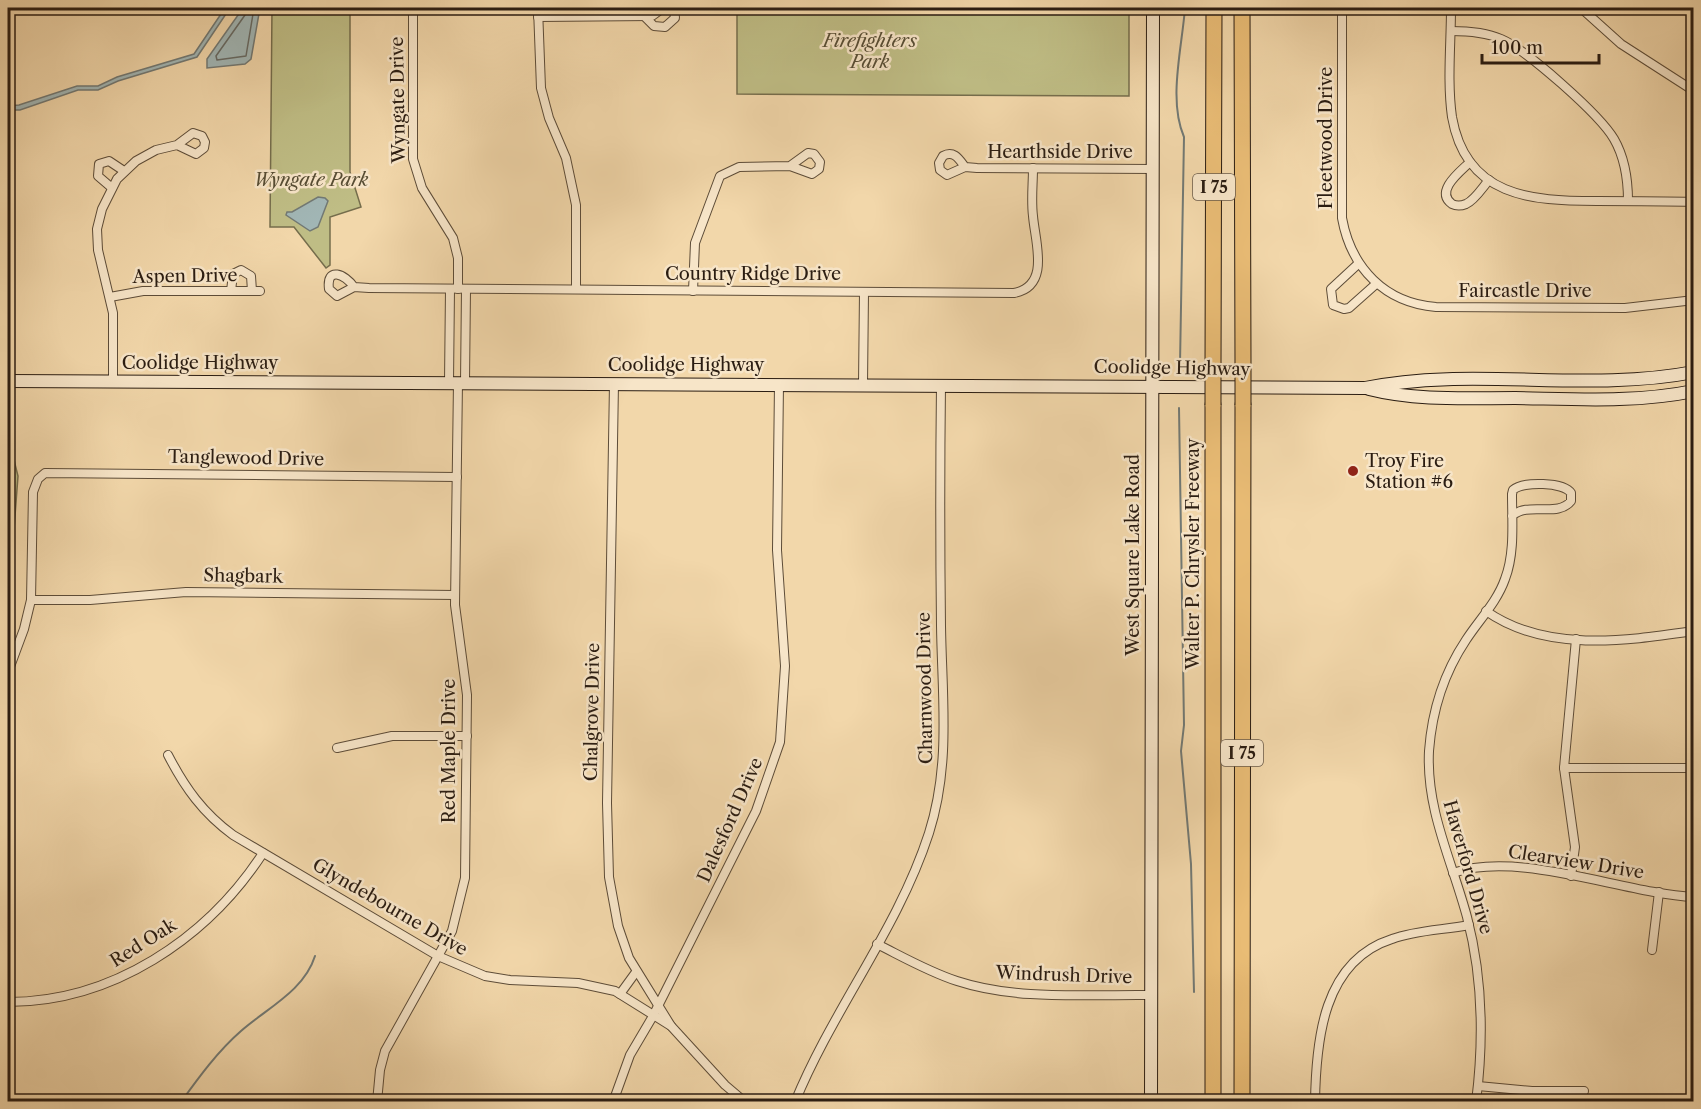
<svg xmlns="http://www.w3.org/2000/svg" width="1701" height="1109" font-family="'Libre Caslon Text',serif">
  <rect width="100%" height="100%" fill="#f2d7aa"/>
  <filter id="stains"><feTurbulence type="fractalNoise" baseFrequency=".00333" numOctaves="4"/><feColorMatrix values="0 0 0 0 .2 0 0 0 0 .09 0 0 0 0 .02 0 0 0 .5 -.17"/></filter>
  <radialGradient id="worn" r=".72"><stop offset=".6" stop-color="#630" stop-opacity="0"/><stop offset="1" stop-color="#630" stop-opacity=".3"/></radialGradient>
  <!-- green -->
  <g fill="#bfbd85" stroke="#756d4c" stroke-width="1.5">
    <path d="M272,8H350V172L361,207L330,217V265L326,268L294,227H270Z"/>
    <path d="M737,8H1129V96L737,94Z"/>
    <path d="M8,458L14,460L18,476L14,529L8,528Z"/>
  </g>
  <!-- water -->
  <g fill="#a1b6b5" stroke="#727974" stroke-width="1.5">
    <path d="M225,8H230L197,57L118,81L98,90H78L20,110H8V106L19,105L77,86H98L117,77L194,54Z"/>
    <path d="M243,8H260L251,59L245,64L207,68V59Z"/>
    <path d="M318,197L325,198L328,201L318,227L310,231L286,215L287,212H292Z"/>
  </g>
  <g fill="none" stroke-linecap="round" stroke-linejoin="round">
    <!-- shore -->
    <path stroke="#666a64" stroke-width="1.5" d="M248,8L245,15L216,56L217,60L246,56L254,8"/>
    <!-- stream -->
    <g stroke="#727974" stroke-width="2">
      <path d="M1180,364L1184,137C1168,100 1182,48 1185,8"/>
      <path d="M1179,408L1184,725L1181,751L1191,864L1194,992"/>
      <path d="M181,1102C199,1077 218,1051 241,1031C267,1008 304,991 315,956"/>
    </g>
    <defs>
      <g id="street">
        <path d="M413,8V159L422,188L453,238L458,258V289"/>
        <path d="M538,8L541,88L549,118L566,158L576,205V289"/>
        <path d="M1342,8V218C1351,268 1385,303 1436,307L1625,308L1694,300"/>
        <path d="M1451,8C1451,43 1447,82 1452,117C1466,197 1531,201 1597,201C1629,201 1662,201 1694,202"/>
        <path d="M1581,8L1621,44L1694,91"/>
        <path d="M644,16L654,26L665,27L675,18L674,8"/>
        <path d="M538,17L652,16L663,8"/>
        <path d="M1451,31C1468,31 1485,32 1501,39C1527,50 1600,115 1614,139C1625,158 1628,180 1628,201"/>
        <path d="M1470,162C1461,171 1434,191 1452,204C1456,206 1461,206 1466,204C1475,200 1482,188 1489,180"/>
        <path d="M965,167L947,175L940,170L939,163L943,156C954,150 959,159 965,167L977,168L1154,169"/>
        <path d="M112,188L98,176L99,164L109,161L124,171"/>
        <path d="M1358,264L1331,289L1333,305L1344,309L1349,308L1376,284"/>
        <path d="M354,287L337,296L329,289C326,266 345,274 354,287L369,288L1014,293C1051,286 1035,242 1033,216C1031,200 1033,184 1033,168"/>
        <path d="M231,291L233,274L241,270L251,276L252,291"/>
        <path d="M693,291L695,243L720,176L739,167L790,166L812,174L819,169L820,162L814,154L808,153L790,166"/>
        <path d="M110,297L143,291H260"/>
        <path d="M113,381V313L98,250L97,229L102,209L117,179L136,161L156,150L177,145L193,133L202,136L205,142L204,148L196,154L177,145"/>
        <path d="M449,382L450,289"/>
        <path d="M465,382L466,289"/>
        <path d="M614,383L607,803L609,877L618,926L629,958L671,1026"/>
        <path d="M863,384L864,292"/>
        <path d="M31,600H90L186,592L455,595"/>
        <path d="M1486,611C1546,653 1625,641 1694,631"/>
        <path d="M8,672L24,629L31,600L33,492L38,479L45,473L457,477"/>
        <path d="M337,748L392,736H467"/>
        <path d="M168,755C185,788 203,813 233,835L438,956L485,976L510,980L578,983L615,991L671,1026L725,1085L745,1102"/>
        <path d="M1564,768H1694"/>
        <path d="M1453,873C1519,850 1622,893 1694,897"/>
        <path d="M1571,876L1575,847L1564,768L1576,639"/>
        <path d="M877,944C903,957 929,972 957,981C1018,1001 1087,994 1150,995"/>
        <path d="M1652,950L1659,892"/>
        <path d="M620,994L636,972"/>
        <path d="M8,1002C112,1002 207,939 263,853"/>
        <path d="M1478,1086L1532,1091H1584"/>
        <path d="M377,1102L380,1070L385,1051L452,931L465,878L467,695L455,605L458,382"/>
        <path d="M613,1102L630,1055L653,1016L756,811L780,742L785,666L777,550L779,384"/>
        <path d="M795,1102C833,1009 898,929 929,833C951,764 942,696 941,626C940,545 940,465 941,384"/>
        <path d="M1315,1102C1316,1040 1323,961 1392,939C1416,930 1444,930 1469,925"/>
        <path d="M1476,1102C1484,1039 1483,978 1467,917C1452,861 1426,810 1429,751C1432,711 1444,673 1466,640C1479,620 1497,602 1505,579C1515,553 1512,522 1512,494L1513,490C1523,481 1564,482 1571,493V501C1558,518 1528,501 1512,516"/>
      </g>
      <g id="secondary">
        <path d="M8,381L1365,388C1473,366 1585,393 1694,372"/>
        <path d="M1369,389C1416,401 1467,398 1515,398C1575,399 1635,403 1694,391"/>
        <path d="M1151,1102L1153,8"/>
      </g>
      <g id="highway">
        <path d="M1242,8L1243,365"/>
        <path d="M1213,366L1214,8"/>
        <path d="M1213,1102V405"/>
        <path d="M1242,1102L1243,405"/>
      </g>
    </defs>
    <!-- street casing -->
    <use href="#street" stroke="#5d4c38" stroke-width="10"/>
    <!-- secondary casing -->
    <use href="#secondary" stroke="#2b1d12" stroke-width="14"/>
    <!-- highway casing -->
    <use href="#highway" stroke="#2b1d12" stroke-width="17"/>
    <!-- street -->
    <use href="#street" stroke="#f7e5c8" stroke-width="8"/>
    <!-- secondary -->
    <use href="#secondary" stroke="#f7e5c8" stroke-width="12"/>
    <!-- highway -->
    <use href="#highway" stroke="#e9bc75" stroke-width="15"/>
    <defs>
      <g id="highway-bridge">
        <path d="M1243,365V405"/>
        <path d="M1213,405V366"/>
      </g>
    </defs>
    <!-- highway-bridge casing -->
    <use href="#highway-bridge" stroke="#2b1d12" stroke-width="17" stroke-linecap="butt"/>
    <!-- highway-bridge -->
    <use href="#highway-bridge" stroke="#e9bc75" stroke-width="15"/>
  </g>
  <!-- markers -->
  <circle fill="#8f2418" stroke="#f7e5c8" stroke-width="2" cx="1353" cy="471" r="6"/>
  <g text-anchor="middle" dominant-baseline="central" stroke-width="5" stroke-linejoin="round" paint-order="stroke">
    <!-- shield labels -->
    <g fill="#f7e5c8" stroke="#685949" stroke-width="1.5">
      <rect x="1193" y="174" width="42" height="26" rx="4.5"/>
      <rect x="1221" y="740" width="42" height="26" rx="4.5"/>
    </g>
    <g font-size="16" font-weight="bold" fill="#2b1d12">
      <text x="1214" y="187">I 75</text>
      <text x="1242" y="753">I 75</text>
    </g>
    <!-- park labels -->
    <g font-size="18" font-style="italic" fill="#574d34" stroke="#f7e5c8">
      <text x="870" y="41">Firefighters<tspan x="870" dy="21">Park</tspan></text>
      <text x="311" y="180">Wyngate Park</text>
    </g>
    <!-- street labels -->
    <g font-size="18" fill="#2b1d12" stroke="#f7e5c8">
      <text transform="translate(398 100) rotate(-91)">Wyngate Drive</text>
      <text transform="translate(1326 138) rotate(-90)">Fleetwood Drive</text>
      <text x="1060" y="152">Hearthside Drive</text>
      <text x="753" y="274">Country Ridge Drive</text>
      <text transform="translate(185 276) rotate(-1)">Aspen Drive</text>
      <text x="1525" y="291">Faircastle Drive</text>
      <text x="200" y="363">Coolidge Highway</text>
      <text x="686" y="365">Coolidge Highway</text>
      <text transform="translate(1172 368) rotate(1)">Coolidge Highway</text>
      <text transform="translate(246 458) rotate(1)">Tanglewood Drive</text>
      <text transform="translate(1193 554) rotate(-90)">Walter P. Chrysler Freeway</text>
      <text transform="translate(1133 555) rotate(-90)">West Square Lake Road</text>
      <text transform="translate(243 576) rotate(1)">Shagbark</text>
      <text transform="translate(925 688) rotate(-91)">Charnwood Drive</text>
      <text transform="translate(592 712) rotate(-89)">Chalgrove Drive</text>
      <text transform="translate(449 751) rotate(-90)">Red Maple Drive</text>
      <text transform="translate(730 820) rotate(-66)">Dalesford Drive</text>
      <text transform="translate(1576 862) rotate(9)">Clearview Drive</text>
      <text transform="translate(1468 867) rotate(74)">Haverford Drive</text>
      <text transform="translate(390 907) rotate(30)">Glyndebourne Drive</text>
      <text transform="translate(143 943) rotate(-32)">Red Oak</text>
      <text transform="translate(1064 975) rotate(2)">Windrush Drive</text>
    </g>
    <!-- poi labels -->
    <g font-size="18" fill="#2b1d12" stroke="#f7e5c8" text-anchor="start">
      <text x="1365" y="461">Troy Fire<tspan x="1365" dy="21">Station #6</tspan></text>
    </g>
  </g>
  <!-- margin -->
  <rect width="1701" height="1109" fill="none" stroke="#f2d7aa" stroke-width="30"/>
  <rect x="9" y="9" width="1683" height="1091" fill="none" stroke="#2b1d12" stroke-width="3"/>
  <rect x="15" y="15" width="1671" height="1079" fill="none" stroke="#2b1d12" stroke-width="1.5"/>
  <!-- scale -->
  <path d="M1482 54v9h117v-9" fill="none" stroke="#2b1d12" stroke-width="3"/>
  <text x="1491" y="54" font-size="18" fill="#2b1d12" stroke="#f7e5c8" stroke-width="4.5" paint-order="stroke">100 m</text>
  <rect width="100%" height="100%" filter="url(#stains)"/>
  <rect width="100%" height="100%" fill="url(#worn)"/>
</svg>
